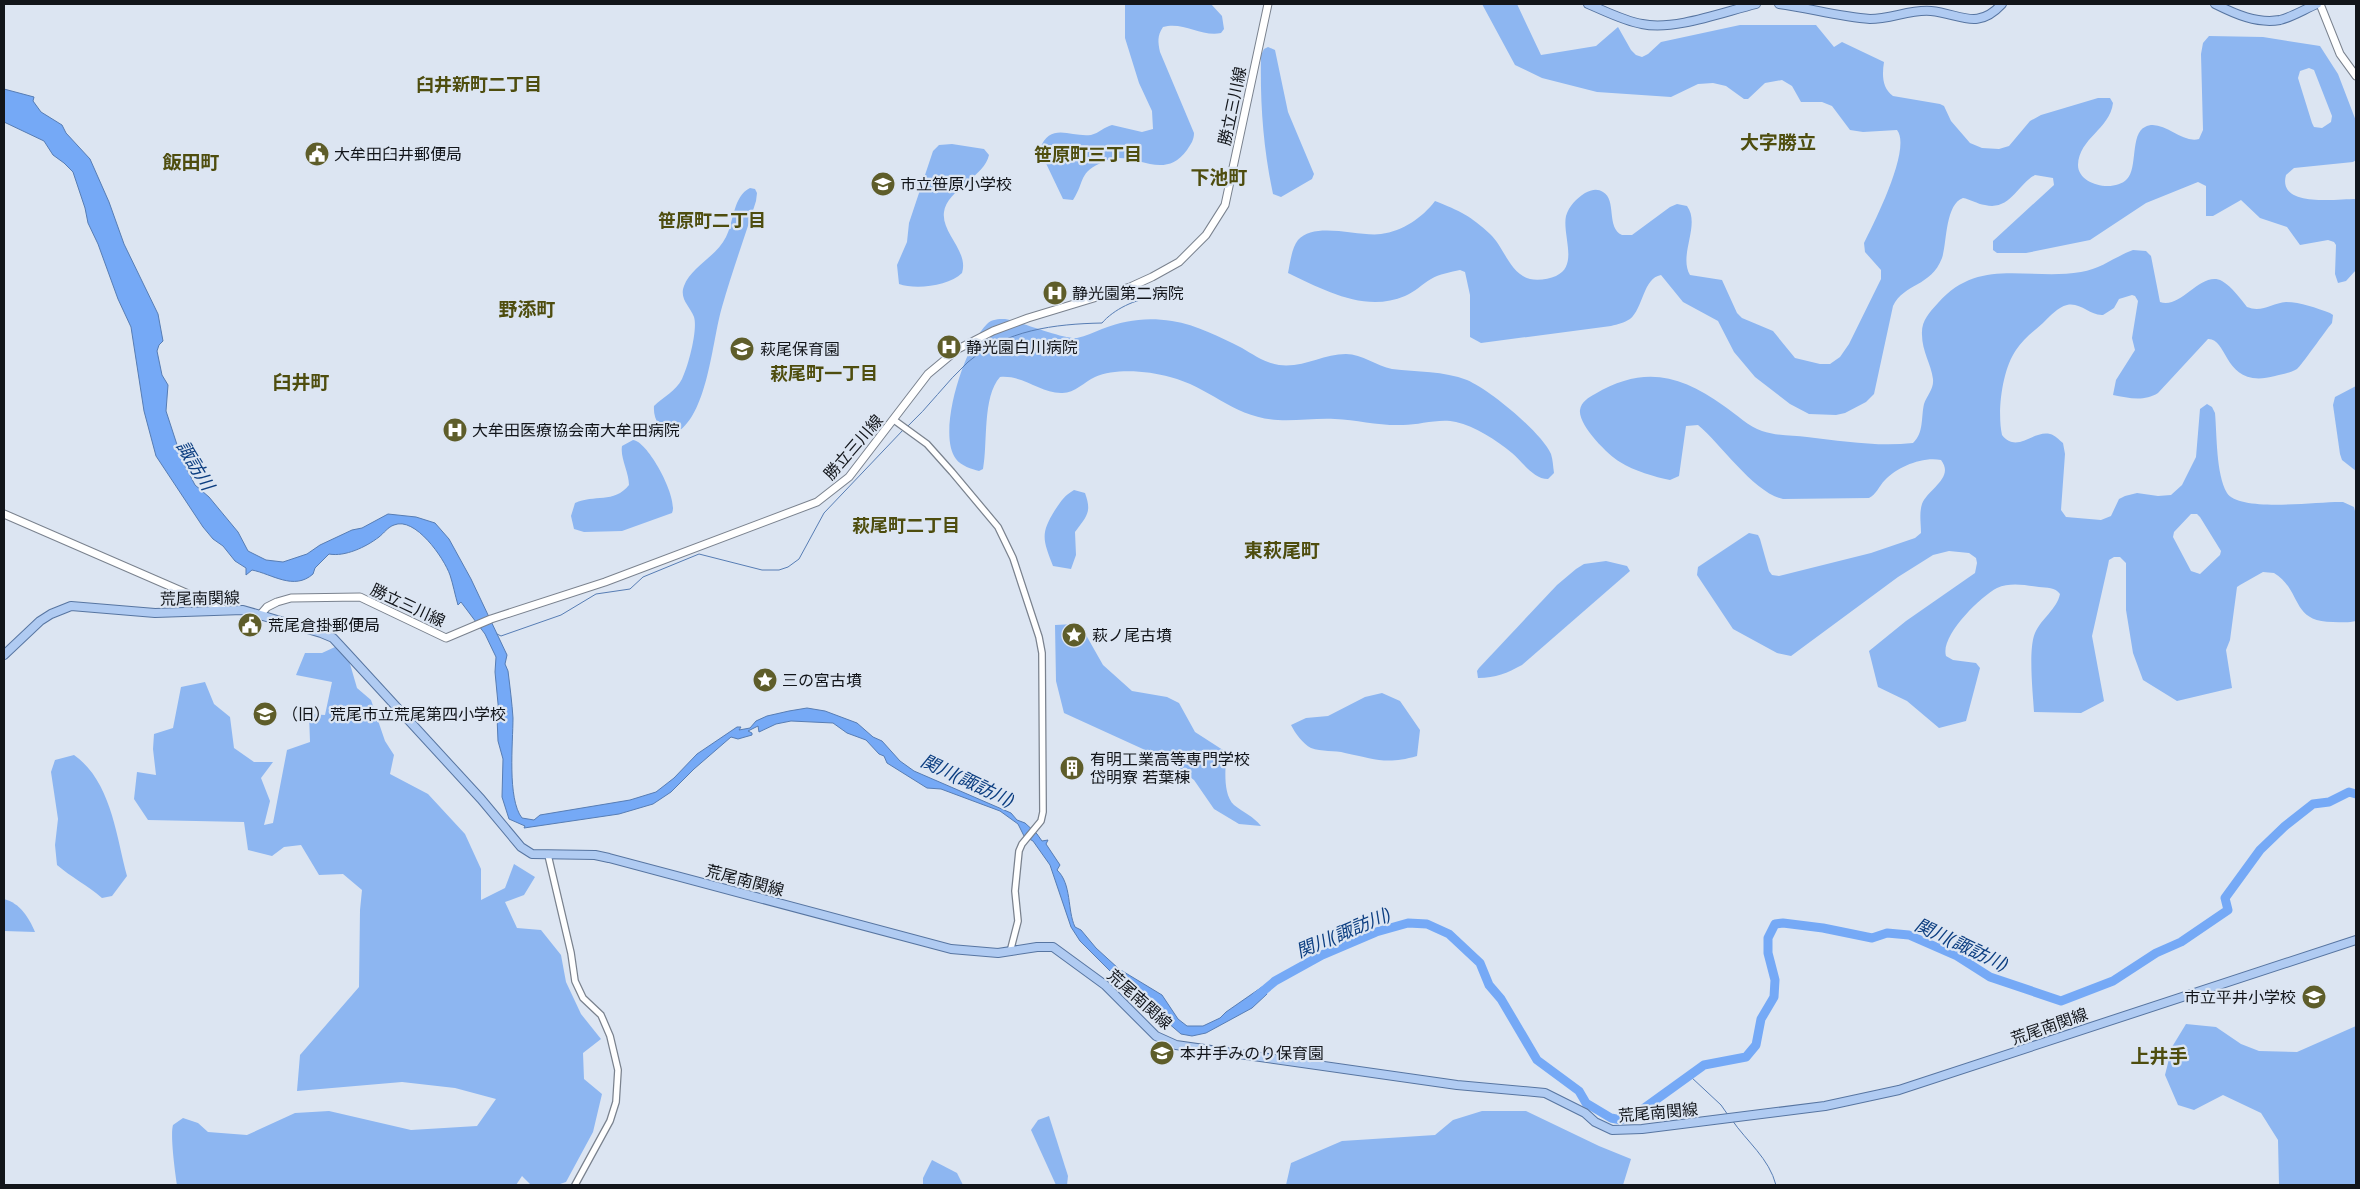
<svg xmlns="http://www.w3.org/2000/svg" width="2360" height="1189" font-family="'Open Sans','Noto Sans JP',sans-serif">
  <rect width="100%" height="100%" fill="#dce5f2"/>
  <!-- green -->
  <g fill="#8db6f1" fill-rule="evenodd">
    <path d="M1125,4H1211L1222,16L1224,29L1221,33C1201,37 1183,21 1163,27C1157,36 1158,42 1160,52L1194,133C1194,140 1191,144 1187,150C1162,184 1133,148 1105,161C1077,173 1086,180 1073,200L1063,199L1042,155L1040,149C1050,121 1072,138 1091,135C1099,133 1104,127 1112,125L1142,132L1153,129L1152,111L1139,83L1125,38Z"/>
    <path d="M1482,4H1517L1541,55L1596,46L1618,27L1631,50L1636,55L1642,57L1648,54L1661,42L1740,25H1816L1834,47L1842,42L1884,62C1882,75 1882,88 1893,96L1940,104L1944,106L1951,121L1970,143L1982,148L1999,149L2009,146L2030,121L2041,115L2098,98H2110L2113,103C2110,129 2079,138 2078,165C2078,185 2114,193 2127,179C2138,168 2130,134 2145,127C2162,118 2181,144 2199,139L2203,130L2201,54L2203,43L2209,36L2263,37L2320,46L2338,74L2356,121V160L2353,162L2294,168L2286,175C2277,208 2336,199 2356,199V270L2346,281L2338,283L2335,274L2336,245L2334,242L2328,240L2300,245L2287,227L2260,218L2241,200L2213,216H2206V186L2198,182L2146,203L2090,240L2026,253H1997L1993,250V241L2054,185L2053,178L2035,175C2017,185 2010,211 1985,205C1977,204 1970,199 1963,198C1945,204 1947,244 1942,258C1931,287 1904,283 1893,306L1874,394L1866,402L1845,413L1836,415L1809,414L1790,404L1755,377L1734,352L1718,321L1683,302L1661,275C1643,278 1643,309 1630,319C1624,323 1618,324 1611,326L1481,343L1470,337V295L1465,272L1460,270C1451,272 1439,274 1431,279C1422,284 1415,292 1405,296C1365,313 1324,290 1288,273C1290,263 1292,247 1298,240C1315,221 1358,237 1381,234C1403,231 1422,218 1435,201C1460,211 1471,216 1490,234C1504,247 1510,274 1530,279C1538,281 1549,279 1556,276C1579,266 1562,235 1566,216C1569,206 1576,199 1585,193C1591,190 1597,188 1603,192C1617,200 1606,228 1622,235H1632L1670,207L1677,204L1687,206C1701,225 1678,255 1690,275L1722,280L1737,313L1742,318L1773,331L1795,358L1820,364H1830L1840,357L1849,344L1881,279V270L1865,252L1864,243C1874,223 1912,148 1897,130L1863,132L1850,130L1832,106L1822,102H1801L1792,86L1782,80L1765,83L1748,99H1744L1726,86L1713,83L1698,84L1671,97L1597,92L1542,78L1515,65ZM2309,68L2314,70L2332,116L2331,122L2322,128L2314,127L2312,123L2298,78L2300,71Z"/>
    <path d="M1268,47L1275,50L1288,112L1314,174L1312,179L1281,197L1273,194C1263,147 1260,102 1261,55L1264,49Z"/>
    <path d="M952,144L984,149L989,155C985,176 947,190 944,212C941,233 969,251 962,273C949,286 916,290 899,284L897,265L907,242L909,223L933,151L939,145Z"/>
    <path d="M750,188L755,189L757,193L756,201C745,236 732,272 722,307C712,340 708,418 674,434C660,431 653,419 654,406C663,397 676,391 682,379C688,367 698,330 694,317C690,306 679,299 684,286C691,267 716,257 726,237C734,222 733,196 750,188Z"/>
    <path d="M2133,250L2146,251L2151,256L2160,302C2181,310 2201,270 2222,281C2232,287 2240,298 2247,307C2262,313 2272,303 2286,302C2301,302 2316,308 2330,313L2333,315L2332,323C2326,330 2301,366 2297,369C2291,373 2281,374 2275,376C2223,390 2229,338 2208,339L2158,393C2144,402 2128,398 2113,395L2116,380L2135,350L2132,338L2138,301L2135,296L2132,295L2119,299L2114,308L2103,315C2090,316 2081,302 2067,305C2058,307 2050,316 2043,323C2034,331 2023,339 2016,350C2002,370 1997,412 2002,435C2017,454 2033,430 2050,434C2055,435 2059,440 2063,443L2065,454L2061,510L2066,517L2101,520L2111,516L2119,499L2125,496L2137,493L2158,496L2171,495L2182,485L2196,457L2200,409L2207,404L2212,407L2215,413C2217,435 2216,474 2227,493C2240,513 2319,501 2343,502L2354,507L2356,515V621C2349,623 2341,622 2333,622C2290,622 2303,591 2274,573L2263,572L2240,585L2237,587L2230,640L2226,650L2232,688L2177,701L2143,680L2133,653L2126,610V563L2120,557H2114L2109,560L2108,565L2092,636L2104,701L2081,713L2034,712C2033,694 2028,649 2035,633C2041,619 2057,609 2060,594C2055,587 2047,588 2039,587C2025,585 2010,582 1997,588C1980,597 1940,636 1946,656L1953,660L1976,663L1980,668L1966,721L1939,728L1907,701L1878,687L1869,651L1906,621L1975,573L1977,563L1976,558L1969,553L1949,551L1933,555L1898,577L1791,656L1777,653L1733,629L1697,575L1698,567L1749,533L1758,535L1760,539L1769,571L1772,575L1779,576L1871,553L1915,538L1921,533C1921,524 1919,513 1922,504C1928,489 1955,478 1941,460C1923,456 1897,467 1885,480C1879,486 1876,495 1869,498L1783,499C1754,493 1721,444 1698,425L1686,426L1679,476L1670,480C1655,477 1634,471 1620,462C1608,455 1578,425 1580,410C1581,402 1589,397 1595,394C1644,365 1681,375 1724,406C1736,414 1749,427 1762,431C1776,436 1793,435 1807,437C1842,441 1878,447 1913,443C1924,433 1921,417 1924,404C1927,395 1934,389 1933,379C1931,364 1922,351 1922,335C1921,321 1929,313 1938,303C1979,256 2028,281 2081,272C2101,269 2114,257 2133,250ZM2191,514H2197L2200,517L2221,551L2220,555L2200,574L2191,571L2173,537L2174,532Z"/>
    <path d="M1005,319C1021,322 1065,340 1077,338C1086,336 1094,332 1102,329C1126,320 1146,317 1172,321C1197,325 1220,337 1242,348C1254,355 1265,363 1279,365C1304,368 1323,354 1346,354C1362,354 1377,366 1392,369C1417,372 1444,371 1467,380C1490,390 1541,432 1551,454C1553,460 1553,467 1554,473L1548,479C1533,479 1522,461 1512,453C1496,440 1475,426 1456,422C1439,418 1420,425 1403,425C1380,426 1357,420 1335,419C1316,418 1297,421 1278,420C1234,418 1210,387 1170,377C1148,371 1116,368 1095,377C1084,382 1074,394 1061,393C1040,393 1024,375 1000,377C982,397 988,444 983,469L979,471C972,469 961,466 956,459C936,433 965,345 987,324C992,319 998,319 1005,319Z"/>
    <path d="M2356,386V471L2342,460L2340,454L2333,405L2335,397Z"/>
    <path d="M633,440C648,441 679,499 672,513L622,531L584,532L574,529L571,516L575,503C594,494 614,504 629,485C629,472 620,458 622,446Z"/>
    <path d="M1074,490L1085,493C1092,512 1087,516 1075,532L1076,555L1071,569L1053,566C1043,540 1040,534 1055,510C1062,500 1064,496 1074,490Z"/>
    <path d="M1606,561L1627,566L1630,571L1522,665C1507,673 1496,678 1478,678L1477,671L1479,668L1557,585L1576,569L1584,564Z"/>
    <path d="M1075,624L1086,635L1103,665L1132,691L1167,697L1179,703L1195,732L1226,752C1226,767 1222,793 1234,805C1244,813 1253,816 1261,826L1239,824L1214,809L1194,780L1167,760L1064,713L1056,681L1055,625Z"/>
    <path d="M335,647L348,657L357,688L371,700L385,741L394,755L390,774L428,794L465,834L481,869V900L505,888L514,864L535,877L524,895L505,902L517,928L541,930L561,955L566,982L581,1014L601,1039L583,1053L584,1079L602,1094L593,1132L566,1182L557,1185H531L522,1176L516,1185H177C175,1172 170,1135 173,1125L183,1118L198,1123L208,1132L247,1135L295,1113L329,1111L411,1130L477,1126L496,1099L455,1088L402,1082L297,1091L300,1055L359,987L360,910L362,890L343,874L319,875L301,845L284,847L272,856L248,850L244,822L148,820L134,799L137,772L156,775L153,749L154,734L173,728L181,687L205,682L214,704L230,717L234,748L254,762H273L261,778L270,801L264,825L273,823L287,750L310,742L309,714L325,715L332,682L296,675L305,653H322Z"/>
    <path d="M1382,693L1400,701L1420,730L1417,756C1386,765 1375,759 1345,753C1335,750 1321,752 1311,748C1303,744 1295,733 1291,725L1306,718L1328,716L1365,697Z"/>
    <path d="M74,755C111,781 116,835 127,876L112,896L102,898C87,885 71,877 57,865L55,845L58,819L51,772L55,760Z"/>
    <path d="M4,899C20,903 29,918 35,932L4,931Z"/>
    <path d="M2186,1024L2216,1027L2241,1044L2259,1051L2297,1052L2356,1026V1185H2279L2278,1140L2261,1113L2223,1095L2194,1110L2178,1105L2165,1075L2172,1047Z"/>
    <path d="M1482,1111H1526L1599,1146L1631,1159L1623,1185H1286L1291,1163L1342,1141L1435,1135L1453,1120Z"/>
    <path d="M1049,1116L1068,1176L1067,1185H1056L1031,1130L1038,1120Z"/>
    <path d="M932,1160L957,1173L963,1185H923V1178Z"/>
  </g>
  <!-- water -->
  <path fill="#75a9f6" stroke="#577db4" d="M4,89L34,97L33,101L41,112L62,125L66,133L90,159L109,202L124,244L158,314L163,341L159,345L157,351L162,375L168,385L166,411L182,460L195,485L209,497L238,532L248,551L266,560L283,562L307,554L320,545L352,530L362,528L388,514L416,517L435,523L449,539L471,579L507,655L505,664L508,671C510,687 512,703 513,718C513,742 507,799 522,818L534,820L540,815L630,800L656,792L674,778L697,754L737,727H741L739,730L750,728L756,721L767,716L789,711L807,708L825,711L857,723L873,737L882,741L900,761L914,771L1011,813L1017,820L1025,823L1037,834L1042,841L1048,840L1046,844L1060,865L1057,870C1072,884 1067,910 1075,927L1081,930L1096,948L1119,969L1162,995L1178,1019L1187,1026H1203L1220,1018L1226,1012L1262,987L1267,994L1252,1008L1206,1033L1192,1036L1181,1034L1167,1022L1164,1014L1139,992L1113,974L1080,941L1071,927L1050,865L1033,841L1024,836L1018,824L1000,811L941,789L927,788L887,763L884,756L879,754L866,740L847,733L833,723L791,721L776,724L759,732L758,726L748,731L752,733V735L738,739L731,737L694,769L671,792L653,804L619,814L524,828L525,826L509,819L502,797L503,759L498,741L497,717L499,714L495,672L496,657L485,634L461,602L458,605C455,595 453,584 450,575C444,558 415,516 394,525C388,527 384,533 379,537C366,547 345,557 329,554L315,568L313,574C294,591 272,574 252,570L246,575V568L235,561L223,546L213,539L203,527L156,456L144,411L131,327L118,299L98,244L88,223L85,208L73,172L64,163L53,155L44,141L4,122Z"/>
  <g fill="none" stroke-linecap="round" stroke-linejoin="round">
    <!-- stream -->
    <g stroke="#577db4" stroke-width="1">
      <path d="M907,427C929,407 946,382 968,362C1006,330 1054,324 1102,323C1113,310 1136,298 1154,298"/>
      <path d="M497,634L501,636L561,615L596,594L630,589L643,577L699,554L762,570H779L788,567L799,559L824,513L904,429"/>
      <path d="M1691,1077L1721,1105L1728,1115"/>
      <path d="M1732,1120C1747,1142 1769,1158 1776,1185"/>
    </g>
    <!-- river -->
    <path stroke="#75a9f6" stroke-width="9" d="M1256,997L1275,981L1322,955L1376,932L1408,923L1427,924L1449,934L1480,963L1489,985L1501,999L1537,1060L1579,1091L1586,1103L1611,1118L1621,1120L1643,1109L1704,1065L1746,1057L1756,1045L1761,1019L1774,997L1775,980L1768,953V938L1775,924L1783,923L1823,928L1872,938L1887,933L1909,935L1957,956L1990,977L2061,1001L2113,981L2156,953L2181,942L2228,910L2225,898L2260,850L2285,826L2313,804L2329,802L2349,792L2356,794"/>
    <defs>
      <g id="tertiary">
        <path d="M894,420L927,444L952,472L998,527L1013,558L1039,637L1042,653L1043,812L1041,821L1022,844L1019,851L1015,891L1018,921L1010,952"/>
        <path d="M548,855L571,953L575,981L583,998L601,1015L610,1036L618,1070L616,1102L610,1121L575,1185"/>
      </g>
      <g id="secondary">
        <path d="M2320,4L2340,54L2356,76"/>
        <path d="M4,514L225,610"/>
        <path d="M260,615L267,607L277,602L291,598L360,597L446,638L491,619L605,582L817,502L849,477L928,374L958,349L993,331L1028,318L1130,287L1152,277L1179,262L1206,235L1225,205L1268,4"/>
      </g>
      <g id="primary">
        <path d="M1588,4C1605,11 1624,21 1642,24C1674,31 1723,12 1756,4"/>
        <path d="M1779,4C1809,8 1840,17 1870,19C1891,19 1911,9 1931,11C1961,14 1977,31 2002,4"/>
        <path d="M2215,4C2235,14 2257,24 2280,20C2292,17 2305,9 2317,4"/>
        <path d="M4,655L40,621L51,614L71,606L155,613L243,610L321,633L333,638L346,652L481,799L521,847L532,854L595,855L609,858L951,949L998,953L1037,947H1053L1105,985L1156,1036L1176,1045L1457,1085L1545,1093L1585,1113L1595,1122L1612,1130L1642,1129L1825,1106L1899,1090L2356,940"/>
      </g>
    </defs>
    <!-- tertiary casing -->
    <use href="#tertiary" stroke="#7a828e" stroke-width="8"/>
    <!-- secondary casing -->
    <use href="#secondary" stroke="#7a828e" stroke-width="9"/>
    <!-- primary casing -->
    <use href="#primary" stroke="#5775a1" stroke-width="10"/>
    <!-- tertiary -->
    <use href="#tertiary" stroke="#fff" stroke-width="5.5"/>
    <!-- secondary -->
    <use href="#secondary" stroke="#fff" stroke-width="7"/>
    <!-- primary -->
    <use href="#primary" stroke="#b0cbf2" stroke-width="8"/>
  </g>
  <!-- icons -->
  <defs>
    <symbol id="civic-disc" viewBox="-11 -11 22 22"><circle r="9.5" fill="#5e5d2a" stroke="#dce5f2"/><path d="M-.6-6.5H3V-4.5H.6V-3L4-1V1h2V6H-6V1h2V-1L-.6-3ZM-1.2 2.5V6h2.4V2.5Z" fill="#fff"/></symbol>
    <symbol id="school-disc" viewBox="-11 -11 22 22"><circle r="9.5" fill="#5e5d2a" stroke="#dce5f2"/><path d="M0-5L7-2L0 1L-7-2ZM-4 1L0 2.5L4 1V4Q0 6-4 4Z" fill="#fff"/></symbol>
    <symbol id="hospital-disc" viewBox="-11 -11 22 22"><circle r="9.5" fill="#5e5d2a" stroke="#dce5f2"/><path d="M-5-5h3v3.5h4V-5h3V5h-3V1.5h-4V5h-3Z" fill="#fff"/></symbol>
    <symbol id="sight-disc" viewBox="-11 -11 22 22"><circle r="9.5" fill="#5e5d2a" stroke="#dce5f2"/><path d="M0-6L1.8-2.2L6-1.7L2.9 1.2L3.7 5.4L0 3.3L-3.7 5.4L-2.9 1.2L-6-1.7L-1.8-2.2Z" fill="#fff"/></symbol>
    <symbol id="building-disc" viewBox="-11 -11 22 22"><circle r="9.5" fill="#5e5d2a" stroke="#dce5f2"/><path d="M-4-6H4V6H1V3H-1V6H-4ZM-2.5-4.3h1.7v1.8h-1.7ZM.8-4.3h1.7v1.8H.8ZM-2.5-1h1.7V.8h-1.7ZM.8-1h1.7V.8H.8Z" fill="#fff"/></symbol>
  </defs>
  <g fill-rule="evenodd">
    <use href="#civic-disc" x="303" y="140" width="28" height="28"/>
    <use href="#school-disc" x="869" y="170" width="28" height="28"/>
    <use href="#hospital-disc" x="1041" y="279" width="28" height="28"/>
    <use href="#hospital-disc" x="935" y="333" width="28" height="28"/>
    <use href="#school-disc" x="728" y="335" width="28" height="28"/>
    <use href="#hospital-disc" x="441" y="416" width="28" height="28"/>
    <use href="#civic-disc" x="236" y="611" width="28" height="28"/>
    <use href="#sight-disc" x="1060" y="621" width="28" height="28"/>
    <use href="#sight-disc" x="751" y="666" width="28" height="28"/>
    <use href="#school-disc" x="251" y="700" width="28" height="28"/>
    <use href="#building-disc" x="1058" y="754" width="28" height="28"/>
    <use href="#school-disc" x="2300" y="983" width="28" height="28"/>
    <use href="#school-disc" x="1148" y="1039" width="28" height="28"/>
  </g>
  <g text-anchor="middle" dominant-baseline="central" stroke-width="4.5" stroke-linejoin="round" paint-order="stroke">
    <!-- street labels -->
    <g font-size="16" fill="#12151a" stroke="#dce5f2">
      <text transform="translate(1232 106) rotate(-78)">勝立三川線</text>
      <text transform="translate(853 447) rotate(-49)">勝立三川線</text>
      <text transform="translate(200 598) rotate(-1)">荒尾南関線</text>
      <text transform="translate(408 605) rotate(25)">勝立三川線</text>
      <text transform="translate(745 880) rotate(15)">荒尾南関線</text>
      <text transform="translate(1140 999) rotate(42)">荒尾南関線</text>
      <text transform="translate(2049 1026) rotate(-19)">荒尾南関線</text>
      <text transform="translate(1658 1112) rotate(-5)">荒尾南関線</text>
    </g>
    <!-- poi labels -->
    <g font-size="16" fill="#12151a" stroke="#dce5f2" text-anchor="start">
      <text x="334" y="154">大牟田臼井郵便局</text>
      <text x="900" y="184">市立笹原小学校</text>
      <text x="1072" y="293">静光園第二病院</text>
      <text x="966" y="347">静光園白川病院</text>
      <text x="760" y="349">萩尾保育園</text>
      <text x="472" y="430">大牟田医療協会南大牟田病院</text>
      <text x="268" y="625">荒尾倉掛郵便局</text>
      <text x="1092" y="635">萩ノ尾古墳</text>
      <text x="782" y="680">三の宮古墳</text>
      <text x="282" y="714">（旧）荒尾市立荒尾第四小学校</text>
      <text x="1090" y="759">有明工業高等専門学校<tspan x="1090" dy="18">岱明寮 若葉棟</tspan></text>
      <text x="2296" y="997" text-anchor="end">市立平井小学校</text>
      <text x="1180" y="1053">本井手みのり保育園</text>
    </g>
    <!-- neighbourhood labels -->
    <g font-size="18" font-weight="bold" fill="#4e4d0e" stroke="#dce5f2">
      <text x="479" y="84">臼井新町二丁目</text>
      <text x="1088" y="154">笹原町三丁目</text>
      <text x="712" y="220">笹原町二丁目</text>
      <text x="824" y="373">萩尾町一丁目</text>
      <text x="906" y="525">萩尾町二丁目</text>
    </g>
    <!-- water labels -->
    <g font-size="18" font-style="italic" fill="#0c3e81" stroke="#dce5f2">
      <text transform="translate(196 465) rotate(59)">諏訪川</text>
      <text transform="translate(968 780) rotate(25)">関川(諏訪川)</text>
      <text transform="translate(1343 932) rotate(-23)">関川(諏訪川)</text>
      <text transform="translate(1962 944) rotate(25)">関川(諏訪川)</text>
    </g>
    <!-- quarter labels -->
    <g font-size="19" font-weight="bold" fill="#4e4d0e" stroke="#dce5f2">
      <text x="1778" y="142">大字勝立</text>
      <text x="191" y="162">飯田町</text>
      <text x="1219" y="177">下池町</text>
      <text x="527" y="309">野添町</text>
      <text x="301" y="382">臼井町</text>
      <text x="1282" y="550">東萩尾町</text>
      <text x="2159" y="1056">上井手</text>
    </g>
  </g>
  <!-- border -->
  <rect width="2360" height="1189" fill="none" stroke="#12151a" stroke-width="10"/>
</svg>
